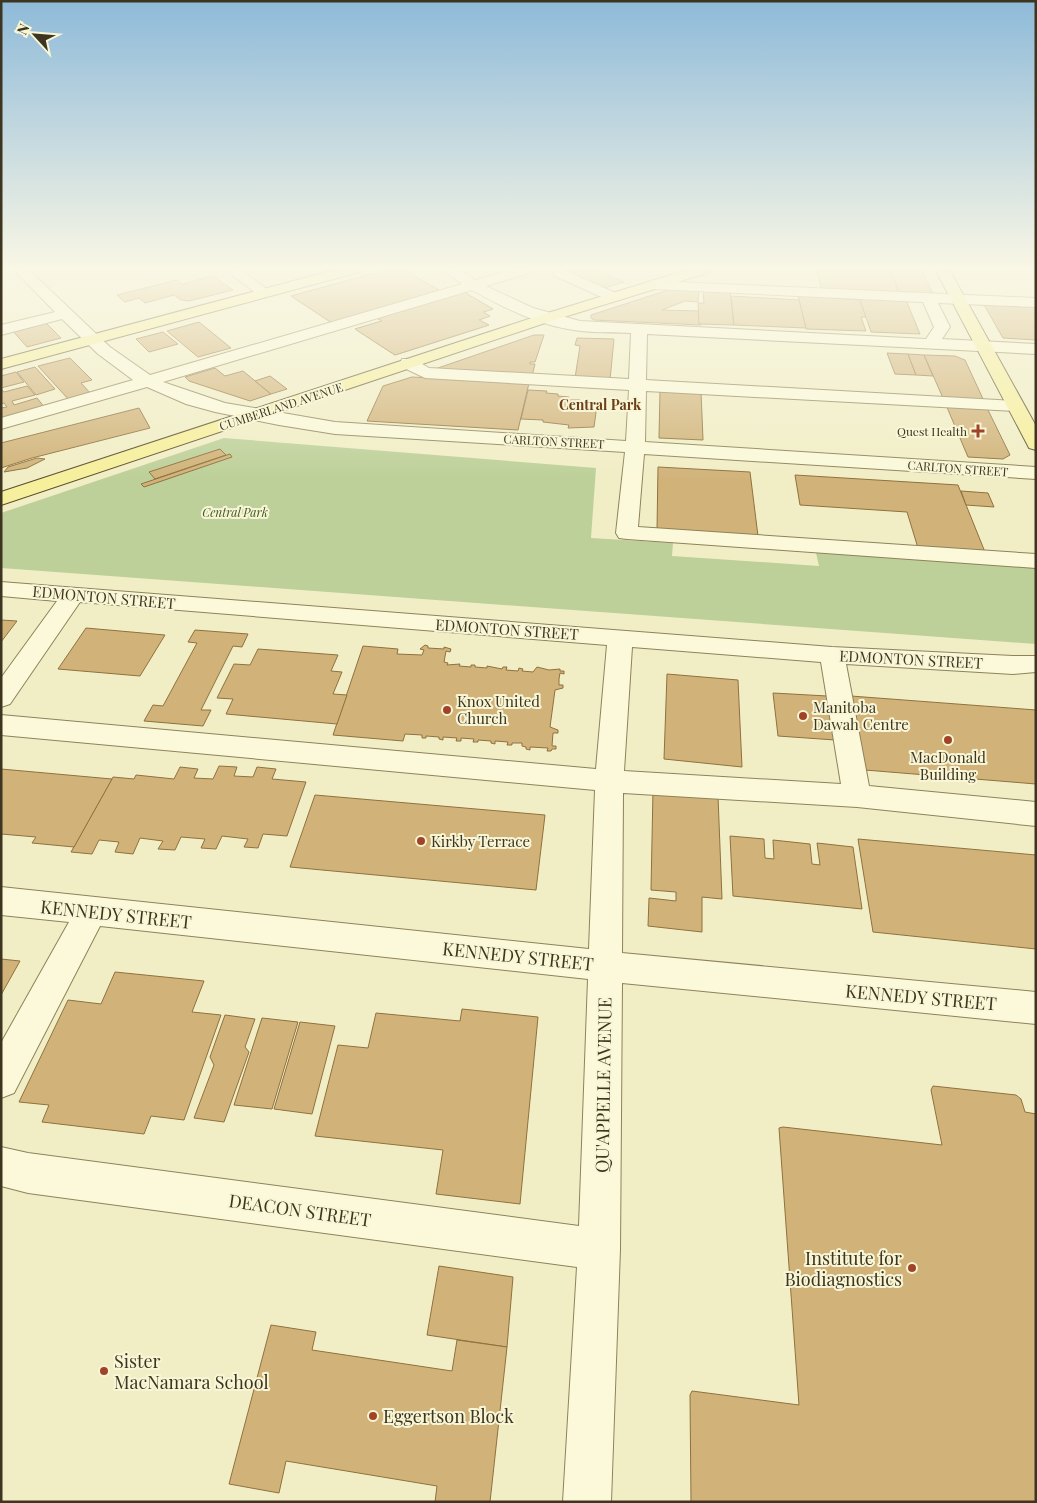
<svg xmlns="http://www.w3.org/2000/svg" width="1037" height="1503" font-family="'Playfair Display',serif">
  <rect width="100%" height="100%" fill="#f1eec6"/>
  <!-- green -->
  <path fill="#bdd099" d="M224,438L596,468L591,538L673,543L672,556L819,566L816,553L1036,567V644L1,568V513Z"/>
  <!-- building -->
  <g fill="#d1b37a" stroke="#8f713e">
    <path d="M390,269H401L441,291L332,323L291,296Z"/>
    <path d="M390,269H401L441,291L332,323L291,296Z"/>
    <path d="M559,269H602L598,270L624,282L601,289Z"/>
    <path d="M816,269H890L900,295L822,291Z"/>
    <path d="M890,269H921L934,296L900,295Z"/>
    <path d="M213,276L233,290L189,301L181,300L174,295L145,303L139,298L125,302L117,295L177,280L182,284Z"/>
    <path d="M674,288L699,289L698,302L685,301L662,310L698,311L701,325L594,320L591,318V315Z"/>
    <path d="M703,290L730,291L734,325L699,324L698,303H704Z"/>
    <path d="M462,291L493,309L483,312L490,316L479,320L489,325L395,355L355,329L382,321L375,317Z"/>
    <path d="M462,291L493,309L483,312L490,316L479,320L489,325L395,355L355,329L382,321L375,317Z"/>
    <path d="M798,295L860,300L866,317H861L866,331L806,329Z"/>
    <path d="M731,296L799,300L806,328L734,325Z"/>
    <path d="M859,297L906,300L920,334L871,332Z"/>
    <path d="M983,303L1036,305V340L1003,338Z"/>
    <path d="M45,322L61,338L27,347L12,330Z"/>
    <path d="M199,322L231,348L198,357L167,331Z"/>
    <path d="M163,332L178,344L149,352L136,339Z"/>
    <path d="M534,335H544L535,362H530V364H535L532,376L435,369Z"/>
    <path d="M577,338L614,339L610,380L575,378L580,346L575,345Z"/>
    <path d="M887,353L908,354L916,375L895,374Z"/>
    <path d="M908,354L924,355L933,376L916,375Z"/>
    <path d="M924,355L955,356L965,360L984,401L943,398Z"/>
    <path d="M70,358L92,380L81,383L91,394L69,400L38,366Z"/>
    <path d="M35,367L55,389L36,395L17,372Z"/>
    <path d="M215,368L225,376L243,371L271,394L250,401L189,381L185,377Z"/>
    <path d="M16,372L24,382L1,388V376Z"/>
    <path d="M270,376L287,389L271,394L255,381Z"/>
    <path d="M412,377L529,383L518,430L367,421L383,386Z"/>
    <path d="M27,386L35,395L12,401L14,405L37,398L45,408L1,421V408L7,407L4,403L1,404V389L4,392Z"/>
    <path d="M660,389L701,391L703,440L659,438Z"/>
    <path d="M528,390L547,391L546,393L558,394V396L569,397V400H580V404L597,405L594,427L568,428L569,425L543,422V420L521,419Z"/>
    <path d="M946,405L987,408L1010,455L1003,459L968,457Z"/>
    <path d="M139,408L150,428L32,458L1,468V443Z"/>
    <path d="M220,449L226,455L155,479L149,472Z"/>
    <path d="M230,454L232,457L144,487L141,484Z"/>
    <path d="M37,458L45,459L27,468L4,472L8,467Z"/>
    <path d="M658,467L750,472L758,536L657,530Z"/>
    <path d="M795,475L958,485L985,552L918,548L907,512L800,505Z"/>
    <path d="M961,491L988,493L994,507L966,505Z"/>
    <path d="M1,620L17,621L1,642Z"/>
    <path d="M86,628L165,635L140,676L58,669Z"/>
    <path d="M195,630L248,634L242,647L233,646L201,710H211L203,726L144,721L153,705L163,706L197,643L188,642Z"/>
    <path d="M425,645L428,646V648L444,649V647L451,649L450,652L446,651L444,662L448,663L447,665L460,664L459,666L471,667V665H475V667L487,668V666L502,669L503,667H507L506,670L518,671L519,668L523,669L522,671L533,672L537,667L549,670L560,669V671H564V674L560,673L559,679V685H563V688L555,690L550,727L558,730V733H553L552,746H556V749H552L551,751H547L548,748L530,747V750L526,749V747L522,746V743H512V745H507L508,742L495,741V744L491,743V741L478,740V742H473L474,739L461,738V741H456L457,738L443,737V740L439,739V737L426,736V738H422V735L405,734L403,741L333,735L363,646L398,649L397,654L422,655L424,650L420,649Z"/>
    <path d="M258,649L338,655L331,671L342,672L333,694L347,695L337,724L226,714L233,699L217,698L234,664L250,665Z"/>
    <path d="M667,674L738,680L742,767L664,759Z"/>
    <path d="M773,693L827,696L835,740L778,736Z"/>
    <path d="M851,696L1036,710V784L865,770Z"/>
    <path d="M219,766L237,767L234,776L253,777L257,767L276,769L272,779L306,782L287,836L263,834L258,848L244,847L248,839L222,836L216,849L201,848L205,839L181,837L175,850L158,849L163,841L140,838L133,854L115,852L119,842L99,840L92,854L71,852L113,777L134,779L136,775L174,779L180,767L198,769L194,778L213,779Z"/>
    <path d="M1,769L112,779L74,847L32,843L36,837L1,834Z"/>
    <path d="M653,790L718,796L722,899L702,897V932L648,926L649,898L676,901V892L651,890Z"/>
    <path d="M315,795L545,815L536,890L290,867Z"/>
    <path d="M730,836L764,839L765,858L774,859L773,840L810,844L812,864L820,865L817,843L853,847L862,909L733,896Z"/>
    <path d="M858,839L1036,855V949L873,932Z"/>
    <path d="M1,959L20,961L1,995Z"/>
    <path d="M115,972L204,981L192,1012L221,1015L184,1120L151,1116L144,1134L42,1122L49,1105L19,1102L68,1000L101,1004Z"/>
    <path d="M462,1009L538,1017L520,1204L436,1194L443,1150L315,1136L338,1045L368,1048L376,1013L460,1021Z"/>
    <path d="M225,1015L255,1019L245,1047L249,1052L224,1122L194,1118L214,1065L210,1057Z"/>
    <path d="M262,1018L298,1022L272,1109L234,1105Z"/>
    <path d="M300,1022L335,1026L312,1114L274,1109Z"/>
    <path d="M933,1086L1016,1095L1021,1099L1025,1112L1036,1114V1502H691L690,1395L692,1391L799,1405L779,1128L783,1127L942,1145L931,1090Z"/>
    <path d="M439,1266L513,1277L507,1347L427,1335Z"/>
    <path d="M271,1325L316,1332L312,1350L452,1371L457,1340L507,1347L490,1502H435L437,1486L286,1461L279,1493L229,1484Z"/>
  </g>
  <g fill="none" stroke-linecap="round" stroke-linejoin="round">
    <defs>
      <g id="minor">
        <path d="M13,269H28L110,347L150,375L462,284L440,269H457L476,280L513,269H535L533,272L486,286L533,308L580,321L926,339L934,327L923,302L654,289L647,285L654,281L1036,298V307L938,303L950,327L942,339L1036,344V354L647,334L646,380L1015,401L1021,402L1024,406L1021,410L1015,411L646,391L645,442L1036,467V479L644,454L638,527L1036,554V568L627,539L619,538L616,533L625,452L335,434L279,425L215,412L186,404L147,387L1,429V418L133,380L98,354L62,319L1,335V325L55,312ZM472,290C506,309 542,327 581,331C597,333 614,332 631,333L629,379L429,368L414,359H402L400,363L402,367L425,378L629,390L626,441L335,422L225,403L163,382Z"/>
        <path d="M224,269H240L272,293L265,297L260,296Z"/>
        <path d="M561,269L618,294L620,297L618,300H608L555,276L553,273L555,270Z"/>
        <path d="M1,582L832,647L1013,656H1036V672L1013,674L846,664L869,786L1036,802V826L857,807L623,793L622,953L1036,992V1024L622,983L620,1249L611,1502H563L577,1267L28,1193L1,1186V1147L28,1153L579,1226L588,979L100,926L14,1093L1,1098V1043L69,922L1,915V887L589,949L595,790L1,735V715L596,769L607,645L80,602L10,704L1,707V678L57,601L1,596ZM632,647L821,662L841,784L624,771Z"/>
      </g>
      <g id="major">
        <path d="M338,269H361L359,272L1,369V359Z"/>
        <path d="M690,269H712L710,272L548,322L1,505V492L538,316Z"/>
        <path d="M935,269H949L1036,426V450L1029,448L1027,444Z"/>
      </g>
    </defs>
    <!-- minor casing -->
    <use href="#minor" stroke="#8e825a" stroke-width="2"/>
    <!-- major casing -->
    <use href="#major" stroke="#5c4e2e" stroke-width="2"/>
    <!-- minor -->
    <use href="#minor" fill="#fbf9da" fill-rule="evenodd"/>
    <!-- major -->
    <use href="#major" fill="#f6ef9c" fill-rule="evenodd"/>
  </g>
  <!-- sky -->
  <linearGradient id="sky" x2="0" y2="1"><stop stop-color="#8ebad9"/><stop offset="0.56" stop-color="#f9f7e5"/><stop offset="1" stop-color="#f9f7e5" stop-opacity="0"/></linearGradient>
  <rect width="1037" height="479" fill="url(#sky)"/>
  <!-- markers -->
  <g fill="#a14326" stroke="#f8f6d6" stroke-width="2">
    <path d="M975.5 423.5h5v5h5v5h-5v5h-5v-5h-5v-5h5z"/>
    <circle cx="447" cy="710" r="5"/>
    <circle cx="803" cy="716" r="5"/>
    <circle cx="948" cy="740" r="5"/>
    <circle cx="421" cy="841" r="5"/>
    <circle cx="912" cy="1268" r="5"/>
    <circle cx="104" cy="1371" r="5"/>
    <circle cx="373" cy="1416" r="5"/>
  </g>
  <g text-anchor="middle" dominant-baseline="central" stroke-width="4" stroke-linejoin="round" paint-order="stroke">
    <!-- far-street labels -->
    <g font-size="12" fill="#3d351f" stroke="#f8f6d6">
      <text transform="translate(281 406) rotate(-18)">CUMBERLAND AVENUE</text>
      <text transform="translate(554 441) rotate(3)">CARLTON STREET</text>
      <text transform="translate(958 468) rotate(4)">CARLTON STREET</text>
    </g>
    <!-- far-poi labels -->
    <g font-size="12" fill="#3d351f" stroke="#f8f6d6" text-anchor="end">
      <text x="967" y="431">Quest Health</text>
    </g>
    <!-- far-park labels -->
    <g font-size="12" font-style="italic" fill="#405b24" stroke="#f8f6d6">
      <text x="235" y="512">Central Park</text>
    </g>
    <!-- far-neighbourhood labels -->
    <g font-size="14" font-weight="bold" fill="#6d401b" stroke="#f8f6d6">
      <text x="600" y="404">Central Park</text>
    </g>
    <!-- street labels -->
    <g font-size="15" fill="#3d351f" stroke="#f8f6d6">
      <text transform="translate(104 597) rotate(5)">EDMONTON STREET</text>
      <text transform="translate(507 629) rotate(4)">EDMONTON STREET</text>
      <text transform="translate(911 659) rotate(3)">EDMONTON STREET</text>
    </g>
    <!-- poi labels -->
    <g font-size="15" fill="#3d351f" stroke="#f8f6d6" text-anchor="start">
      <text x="457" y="701">Knox United<tspan x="457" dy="17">Church</tspan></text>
      <text x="813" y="707">Manitoba<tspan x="813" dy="17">Dawah Centre</tspan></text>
      <text x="948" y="757" text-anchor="middle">MacDonald<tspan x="948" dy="17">Building</tspan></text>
      <text x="431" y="841">Kirkby Terrace</text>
    </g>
    <!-- near-street labels -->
    <g font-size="18" fill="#3d351f" stroke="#f8f6d6">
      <text transform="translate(116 914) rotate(6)">KENNEDY STREET</text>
      <text transform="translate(518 956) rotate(6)">KENNEDY STREET</text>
      <text transform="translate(921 997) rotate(5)">KENNEDY STREET</text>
      <text transform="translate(603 1085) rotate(-89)">QU'APPELLE AVENUE</text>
      <text transform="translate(300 1210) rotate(8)">DEACON STREET</text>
    </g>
    <!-- near-poi labels -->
    <g font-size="18" fill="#3d351f" stroke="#f8f6d6" text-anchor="start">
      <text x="902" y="1258" text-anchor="end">Institute for<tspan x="902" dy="21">Biodiagnostics</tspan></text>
      <text x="114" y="1361">Sister<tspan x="114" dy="21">MacNamara School</tspan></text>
      <text x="383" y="1416">Eggertson Block</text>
    </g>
  </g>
  <!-- border -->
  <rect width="1037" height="1503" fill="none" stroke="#3d351f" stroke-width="5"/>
  <!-- north arrow -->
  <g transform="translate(35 35) rotate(296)" stroke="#f8f6d6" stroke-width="4" paint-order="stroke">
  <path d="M0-4L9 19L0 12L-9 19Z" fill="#3d351f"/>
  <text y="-8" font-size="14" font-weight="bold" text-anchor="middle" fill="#3d351f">N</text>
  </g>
</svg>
